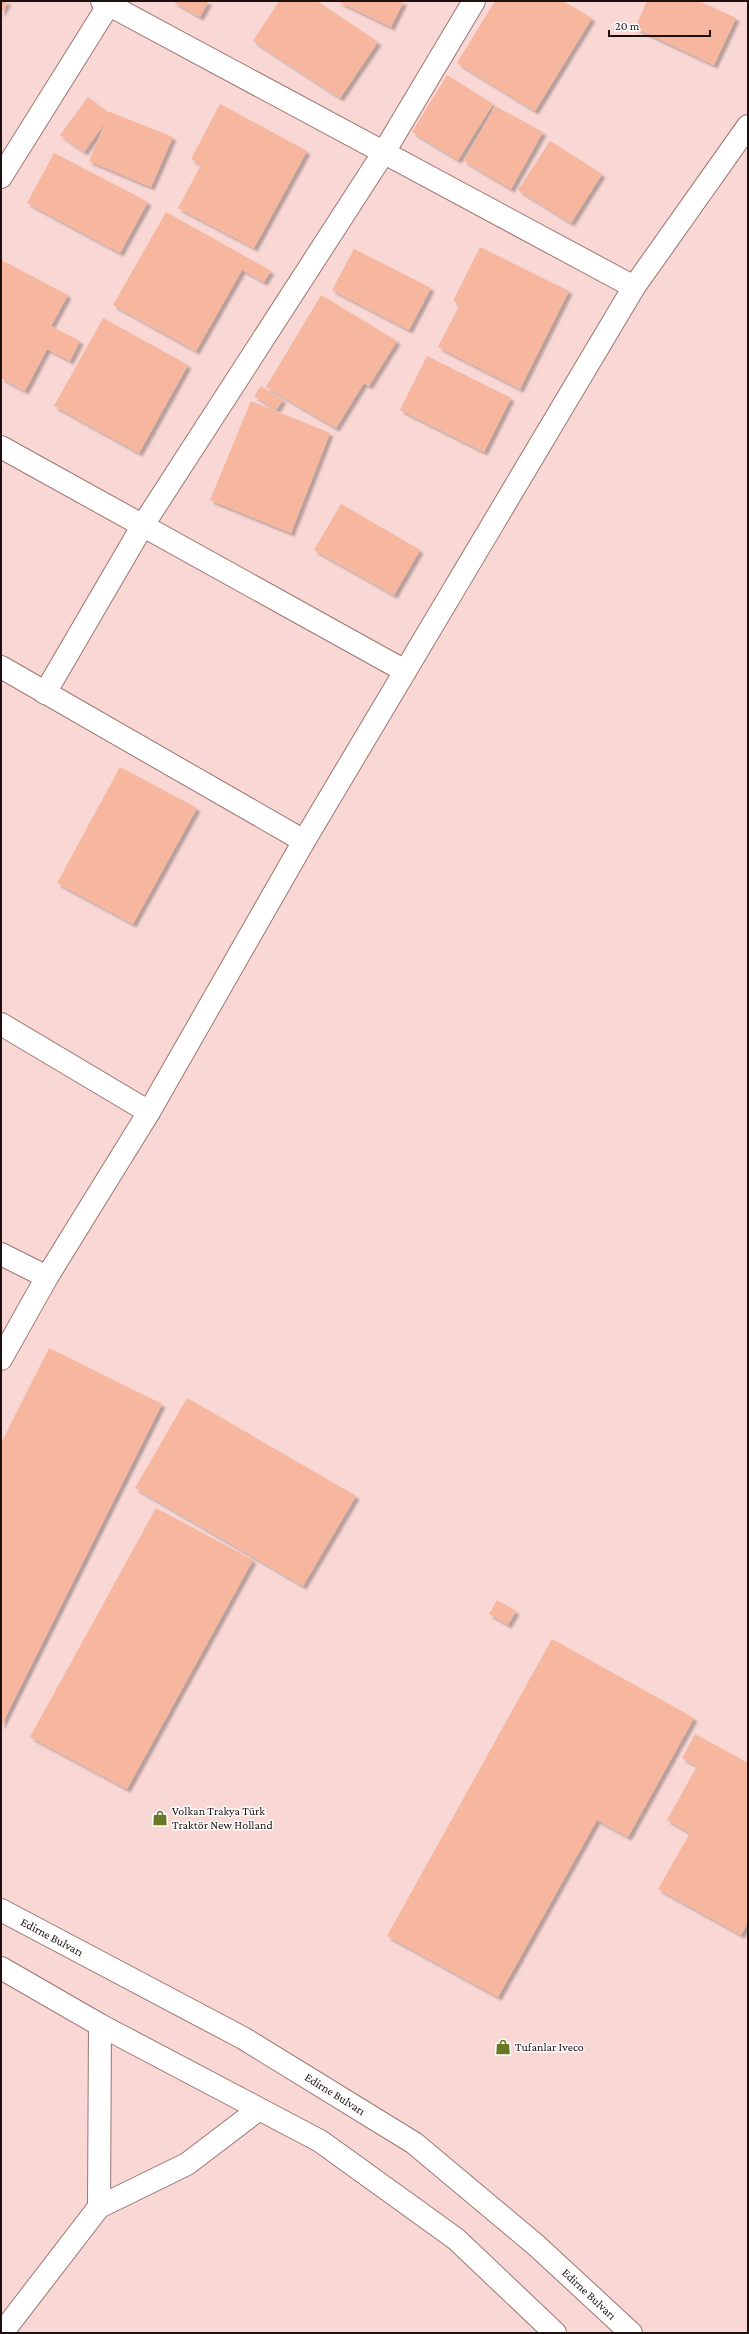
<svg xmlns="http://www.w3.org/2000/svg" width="749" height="2334" font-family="'Crimson Pro',serif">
  <defs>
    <filter id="shadow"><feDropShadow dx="3.5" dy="3.5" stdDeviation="1" flood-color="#0004"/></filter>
  </defs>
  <rect width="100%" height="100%" fill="#f9d7d4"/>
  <!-- building -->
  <g fill="#f6b79e" filter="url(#shadow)">
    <path d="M1,1H8L1,14Z"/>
    <path d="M172,1H209L200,17Z"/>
    <path d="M279,1H317L378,42L340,98L253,41Z"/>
    <path d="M337,1H404L391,27Z"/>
    <path d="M495,1H563L592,18L535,111L457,63Z"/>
    <path d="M647,1H699L736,18L714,65L635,28Z"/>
    <path d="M447,75L493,104L458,160L412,132Z"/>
    <path d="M88,97L109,113L110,112L173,137L151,187L89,161L105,123L84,152L60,135Z"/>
    <path d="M220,104L307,151L254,248L178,208L201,165L191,159Z"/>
    <path d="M495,106L543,132L511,189L464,161Z"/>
    <path d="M550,141L602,174L571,223L518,190Z"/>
    <path d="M54,153L148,202L120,253L27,203Z"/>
    <path d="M166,212L271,271L264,282L242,270L196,351L113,305Z"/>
    <path d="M480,247L569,291L520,389L438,347L460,304L453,301Z"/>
    <path d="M354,249L431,288L409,330L332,290Z"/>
    <path d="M1,260L68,295L51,326L80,341L70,361L47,349L25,391L1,378Z"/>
    <path d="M321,295L397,341L369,386L364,383L336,428L266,387Z"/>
    <path d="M103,318L188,365L139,453L54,406Z"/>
    <path d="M427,356L511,398L484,452L400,410Z"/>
    <path d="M261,386L283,400L276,410L254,396Z"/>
    <path d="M251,401L330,433L291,533L210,500Z"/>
    <path d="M341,504L420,550L394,595L314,550Z"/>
    <path d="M120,767L197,808L133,924L57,883Z"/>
    <path d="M49,1348L162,1404L1,1726V1443Z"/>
    <path d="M187,1398L356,1496L303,1586L135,1488Z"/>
    <path d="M156,1508L253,1560L127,1789L30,1737Z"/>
    <path d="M497,1600L516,1611L508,1625L489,1614Z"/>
    <path d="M552,1639L694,1718L628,1837L597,1820L498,1997L387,1936Z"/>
    <path d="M695,1734L748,1763V1923L741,1935L658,1889L690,1833L667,1820L697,1766L682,1758Z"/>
  </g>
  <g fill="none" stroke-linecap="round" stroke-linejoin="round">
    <defs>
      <g id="minor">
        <path d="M102,1L634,287"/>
        <path d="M1,447L405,671"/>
        <path d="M1,667L304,841"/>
        <path d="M45,693L143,525L384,152L474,1"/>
        <path d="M1,1024L149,1112"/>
        <path d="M1,1254L47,1277"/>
        <path d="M1,1359L47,1277L149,1112L304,841L634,287L748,126"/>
        <path d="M99,2207L100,2025"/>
        <path d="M2,2333L99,2207L187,2164L258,2110"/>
      </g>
      <path id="tertiary" d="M1,177L111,1"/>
      <g id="trunk">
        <path d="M1,1910L243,2038L414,2143L537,2246L631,2333"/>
        <path d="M1,1968L100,2025L320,2141L456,2239L555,2333"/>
      </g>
    </defs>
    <!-- minor casing -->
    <use href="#minor" stroke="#9b7572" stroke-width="24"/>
    <!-- tertiary casing -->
    <use href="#tertiary" stroke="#9b7572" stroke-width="24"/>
    <!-- trunk casing -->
    <use href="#trunk" stroke="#9b7572" stroke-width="24"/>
    <!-- minor -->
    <use href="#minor" stroke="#fff" stroke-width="22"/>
    <!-- tertiary -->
    <use href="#tertiary" stroke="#fff" stroke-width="22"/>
    <!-- trunk -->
    <use href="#trunk" stroke="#fff" stroke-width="22"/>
  </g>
  <!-- icons -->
  <defs>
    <symbol id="shop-bare" viewBox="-9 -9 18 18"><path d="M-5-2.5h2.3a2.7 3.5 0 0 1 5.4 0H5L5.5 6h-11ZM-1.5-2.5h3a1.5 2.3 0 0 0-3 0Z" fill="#677724" stroke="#fff" stroke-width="2.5" paint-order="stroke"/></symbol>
  </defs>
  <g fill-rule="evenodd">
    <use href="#shop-bare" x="149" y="1807" width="22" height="22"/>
    <use href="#shop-bare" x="492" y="2036" width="22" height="22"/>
  </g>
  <g text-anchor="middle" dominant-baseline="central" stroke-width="3" stroke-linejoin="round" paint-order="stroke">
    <!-- poi labels -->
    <g font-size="12" fill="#1e100f" stroke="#fff" text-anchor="start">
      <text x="172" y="1811">Volkan Trakya Türk<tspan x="172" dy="14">Traktör New Holland</tspan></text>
      <text x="515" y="2047">Tufanlar Iveco</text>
    </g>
    <!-- street labels -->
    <g font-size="12" fill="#1e100f" stroke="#fff">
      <text transform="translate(52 1937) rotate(28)">Edirne Bulvarı</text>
      <text transform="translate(335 2094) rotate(32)">Edirne Bulvarı</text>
      <text transform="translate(589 2294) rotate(43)">Edirne Bulvarı</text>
    </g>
  </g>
  <!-- border -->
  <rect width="749" height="2334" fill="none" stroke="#1e100f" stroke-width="4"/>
  <!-- scale -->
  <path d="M609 30v6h101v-6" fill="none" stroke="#1e100f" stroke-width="2"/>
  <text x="615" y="30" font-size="12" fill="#1e100f" stroke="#ffffff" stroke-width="3" paint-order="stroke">20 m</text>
</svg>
